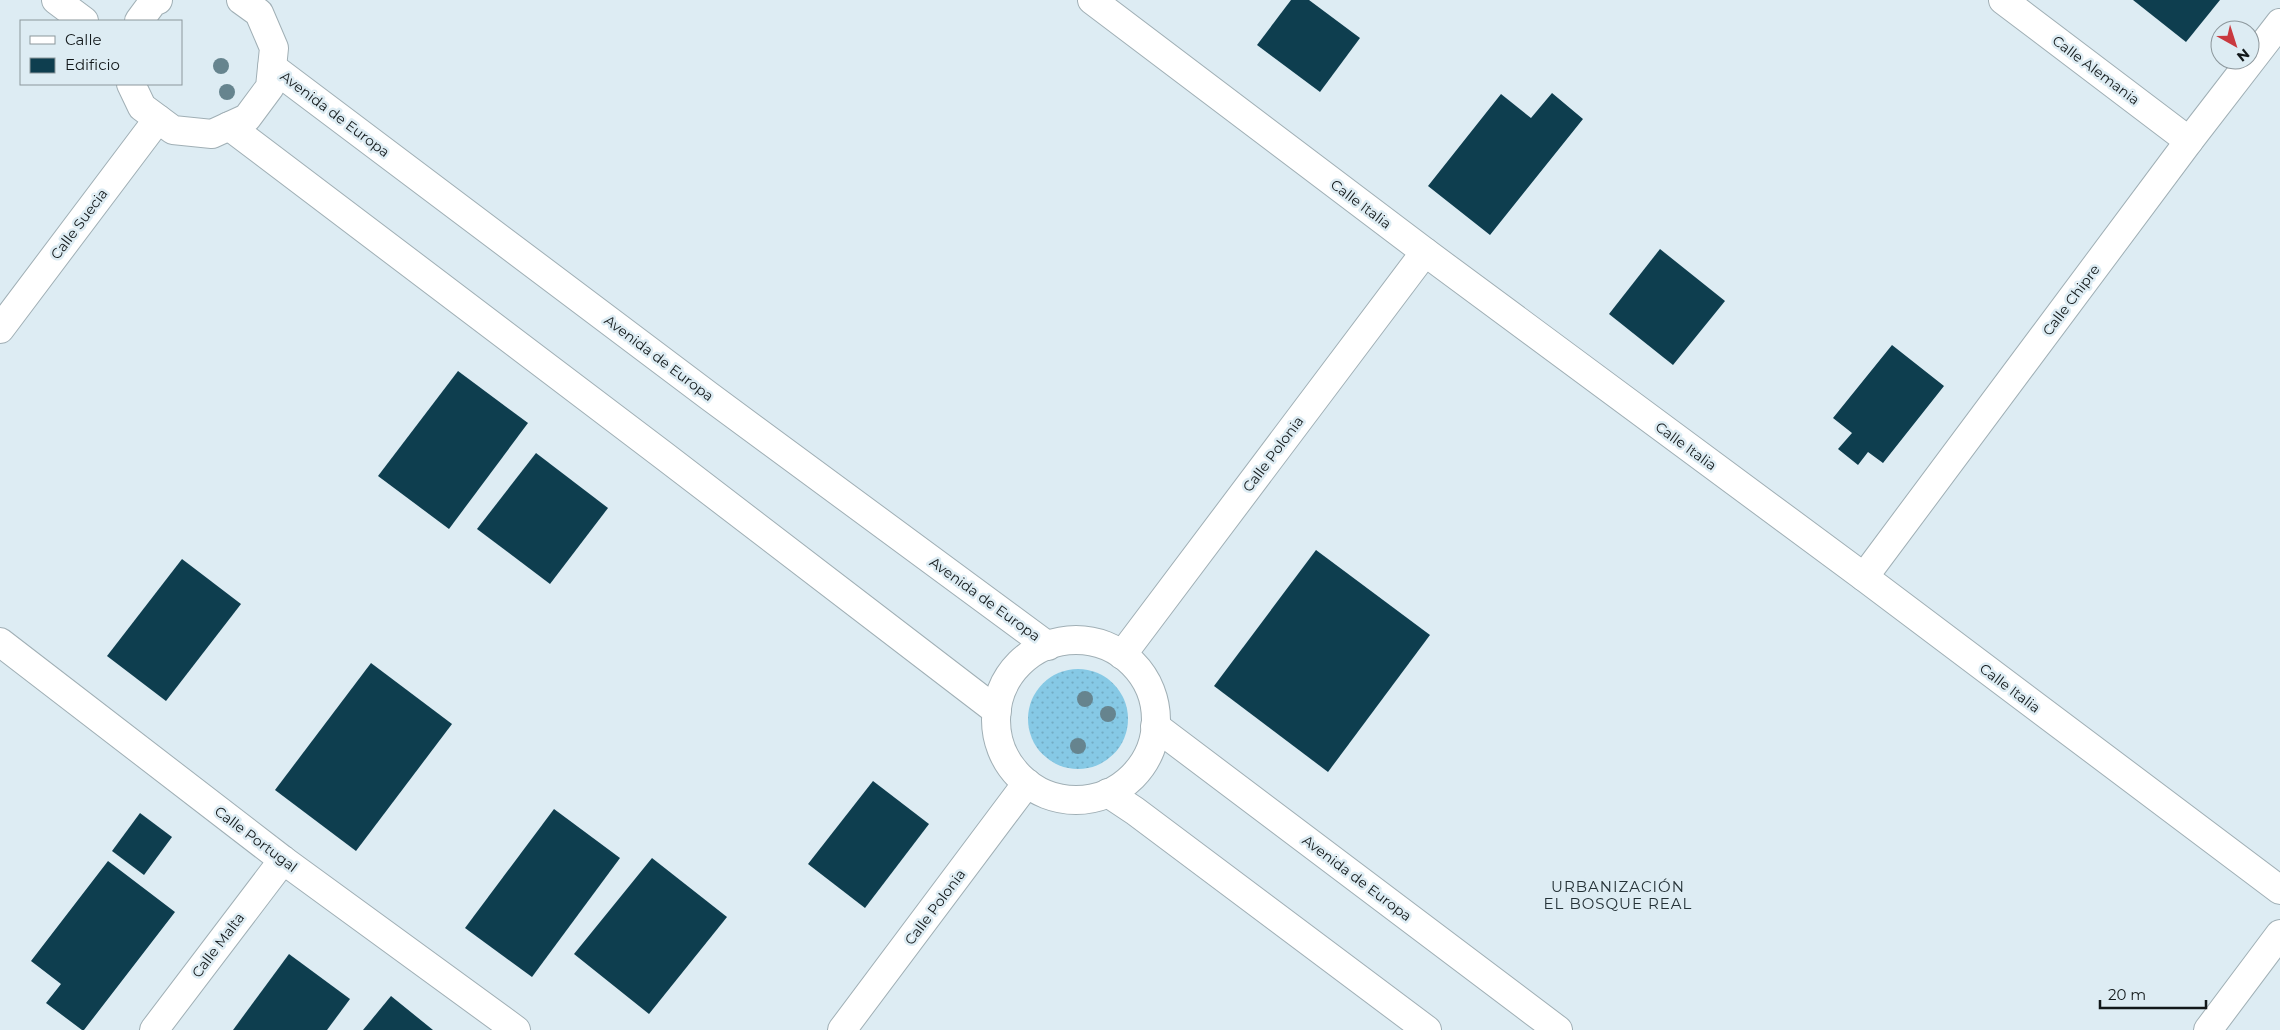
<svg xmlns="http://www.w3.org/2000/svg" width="2280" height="1030" font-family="Montserrat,sans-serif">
  <defs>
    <pattern id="grass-dots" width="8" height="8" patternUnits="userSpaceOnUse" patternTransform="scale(1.25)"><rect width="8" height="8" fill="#86c9e5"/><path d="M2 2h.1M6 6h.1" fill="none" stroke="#73acc4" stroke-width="1.8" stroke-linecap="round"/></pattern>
  </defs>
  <rect width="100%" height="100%" fill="#ddecf3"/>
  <!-- grass -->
  <circle fill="url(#grass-dots)" cx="1078" cy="719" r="50"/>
  <!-- building -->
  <g fill="#0e3e4f">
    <path d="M1291,0H1309L1360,38L1320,92L1257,45Z"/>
    <path d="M2133,0H2220L2186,42Z"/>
    <path d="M1552,93L1583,119L1490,235L1428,186L1501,94L1531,118Z"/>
    <path d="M1660,249L1725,301L1673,365L1609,314Z"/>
    <path d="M1892,345L1944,386L1883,463L1868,452L1858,465L1838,449L1852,433L1833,418Z"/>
    <path d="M458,371L528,423L449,529L378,476Z"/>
    <path d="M536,453L608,508L550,584L477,529Z"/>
    <path d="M1316,550L1430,635L1328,772L1214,686Z"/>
    <path d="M182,559L241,604L166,701L107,656Z"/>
    <path d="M371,663L452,724L356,851L275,790Z"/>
    <path d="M873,781L929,824L865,908L808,864Z"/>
    <path d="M554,809L620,858L532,977L465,928Z"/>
    <path d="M140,813L172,837L144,875L112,851Z"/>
    <path d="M652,858L727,917L649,1014L574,954Z"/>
    <path d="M108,861L175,912L84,1030H82L46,1003L61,984L31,961Z"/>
    <path d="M289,954L350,999L327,1030H233Z"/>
    <path d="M391,996L433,1030H363Z"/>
  </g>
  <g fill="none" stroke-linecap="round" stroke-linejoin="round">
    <defs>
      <g id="minor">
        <path d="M56,0L84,21"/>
        <path d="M1092,0L1425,252L1864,577L2280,890"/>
        <path d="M2003,0L2189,141"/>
        <path d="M139,21L153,2L158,0"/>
        <path d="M272,67L709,396L1048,646"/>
        <path d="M131,84L142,107L173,130L212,134L247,118L270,87L274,48L259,13L241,0"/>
        <path d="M229,126L663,455L997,711"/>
        <path d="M0,329L158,119"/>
        <path d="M1864,577L2189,141L2280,23"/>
        <circle cx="1076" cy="720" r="80"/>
        <path d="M0,642L283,860L516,1030"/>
        <path d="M1122,655L1425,252"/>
        <path d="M1155,726L1558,1030"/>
        <path d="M1108,793L1135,811L1427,1030"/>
        <path d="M154,1030L283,860"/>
        <path d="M842,1030L1027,783"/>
        <path d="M2208,1030L2280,934"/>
      </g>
    </defs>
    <!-- minor casing -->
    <use href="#minor" stroke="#a0afb5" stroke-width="30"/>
    <!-- minor -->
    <use href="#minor" stroke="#fff" stroke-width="28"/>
  </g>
  <!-- trees -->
  <g fill="#66848e">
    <circle cx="221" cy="66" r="8"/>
    <circle cx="227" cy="92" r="8"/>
    <circle cx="1085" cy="699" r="8"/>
    <circle cx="1108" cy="714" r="8"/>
    <circle cx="1078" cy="746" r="8"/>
  </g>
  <g text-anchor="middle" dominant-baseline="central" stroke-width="5" stroke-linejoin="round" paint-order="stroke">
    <!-- street labels -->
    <g font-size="14" fill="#12181a" stroke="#ddecf3">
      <text transform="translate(2096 70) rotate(37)">Calle Alemania</text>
      <text transform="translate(335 114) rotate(37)">Avenida de Europa</text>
      <text transform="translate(1361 204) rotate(37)">Calle Italia</text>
      <text transform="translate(79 224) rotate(-53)">Calle Suecia</text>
      <text transform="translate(2071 300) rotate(-53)">Calle Chipre</text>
      <text transform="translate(659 358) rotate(37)">Avenida de Europa</text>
      <text transform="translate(1686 446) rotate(36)">Calle Italia</text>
      <text transform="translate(1273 454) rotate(-53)">Calle Polonia</text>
      <text transform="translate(985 599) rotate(36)">Avenida de Europa</text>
      <text transform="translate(2010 688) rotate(37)">Calle Italia</text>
      <text transform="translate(256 839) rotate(37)">Calle Portugal</text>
      <text transform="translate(1357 878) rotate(37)">Avenida de Europa</text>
      <text transform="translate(935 907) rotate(-53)">Calle Polonia</text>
      <text transform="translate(218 945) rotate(-53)">Calle Malta</text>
    </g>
    <!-- neighbourhood labels -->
    <g font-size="15" letter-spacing="1" fill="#253237" stroke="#ddecf3">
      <text x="1618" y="886">URBANIZACIÓN<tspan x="1618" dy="17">EL BOSQUE REAL</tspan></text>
    </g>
  </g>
  <!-- legend -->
  <rect x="20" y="20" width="162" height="65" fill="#ddecf3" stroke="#8c979c"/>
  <rect x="30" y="36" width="25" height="8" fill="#ffffff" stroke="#8c979c"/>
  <text x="65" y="45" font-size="15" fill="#12181a">Calle</text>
  <rect x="30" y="58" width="25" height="15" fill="#0e3e4f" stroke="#8c979c"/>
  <text x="65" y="70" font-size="15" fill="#12181a">Edificio</text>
  <!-- north arrow -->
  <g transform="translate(2235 45) rotate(141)"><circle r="24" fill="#ddecf3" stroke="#8c979c"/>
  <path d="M0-4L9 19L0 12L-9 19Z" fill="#c9393f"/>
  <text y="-8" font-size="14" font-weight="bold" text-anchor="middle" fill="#12181a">N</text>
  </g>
  <!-- scale -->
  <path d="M2100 1000v8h106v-8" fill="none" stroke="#12181a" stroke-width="2.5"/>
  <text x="2108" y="1000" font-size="15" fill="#12181a" stroke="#ddecf3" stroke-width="4" paint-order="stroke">20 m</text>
</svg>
